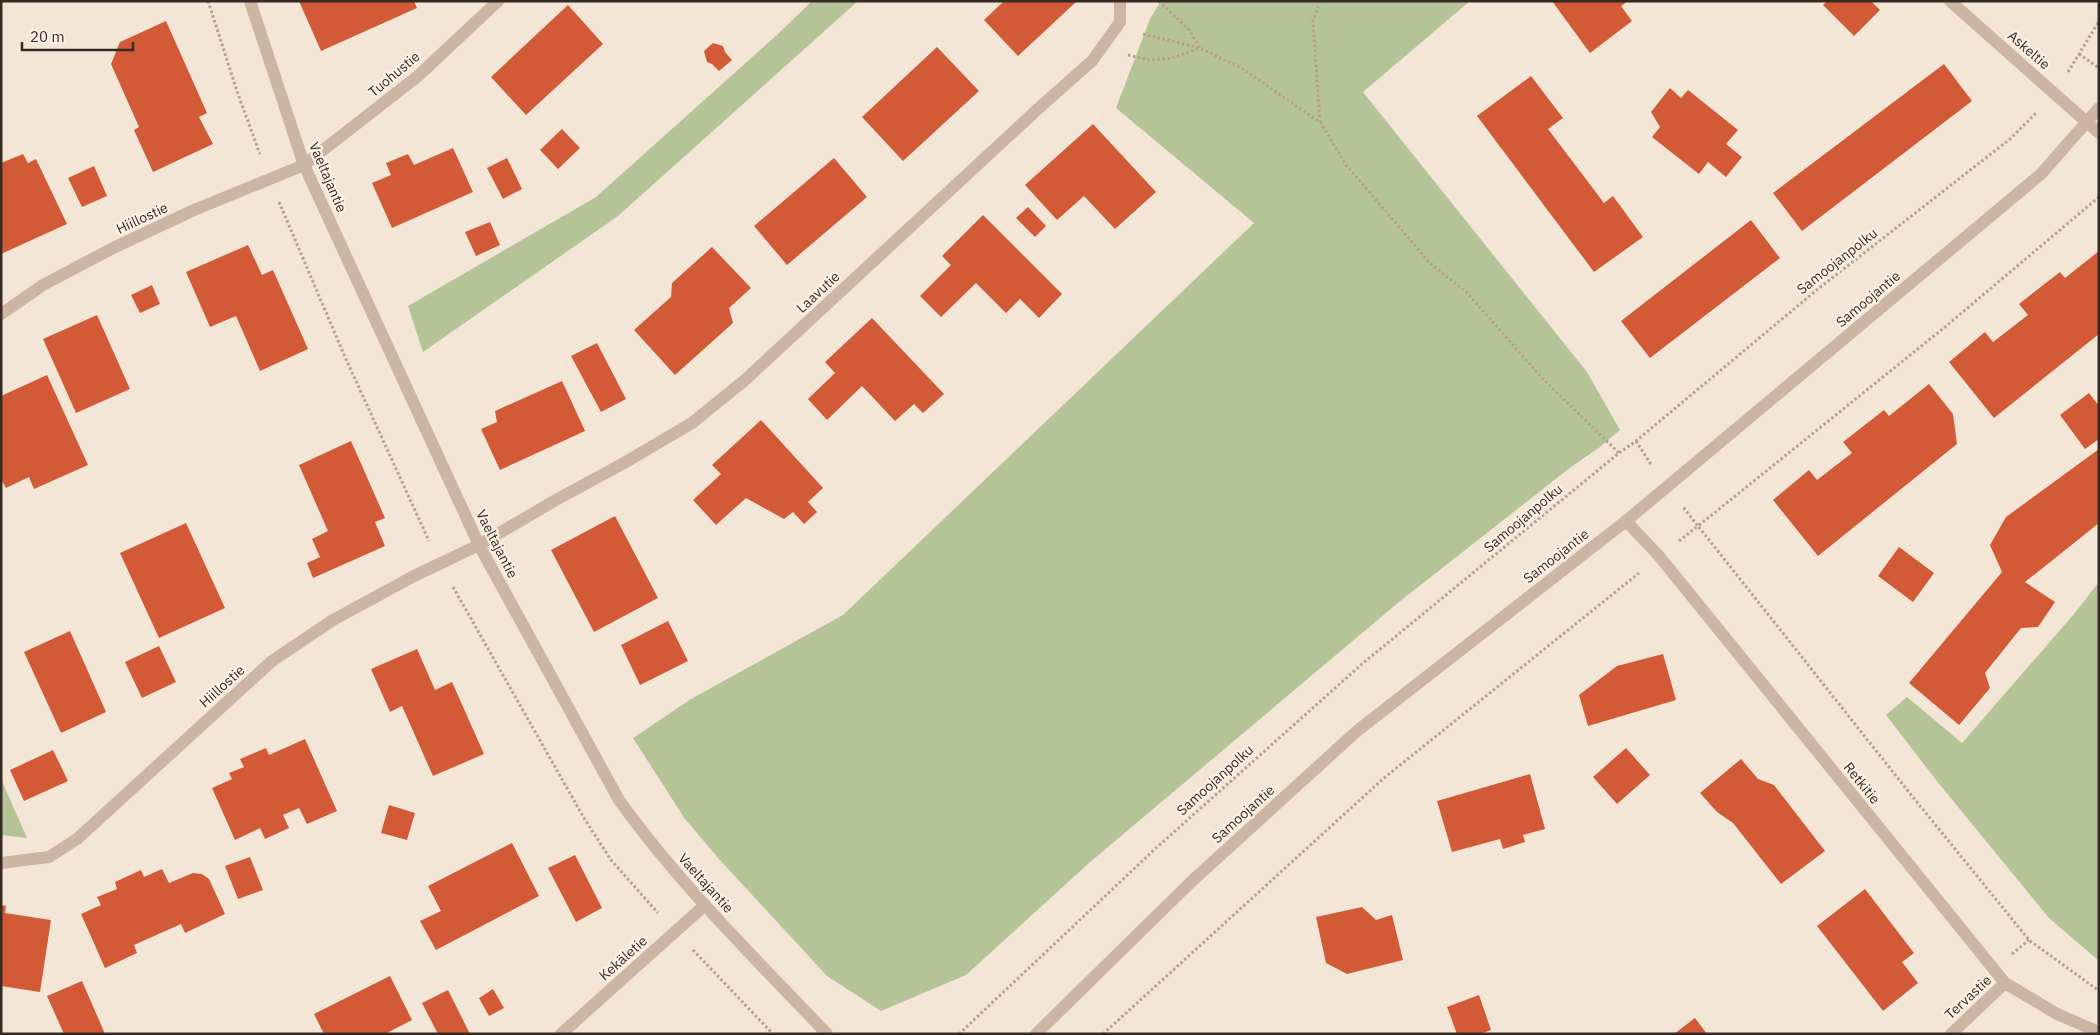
<svg xmlns="http://www.w3.org/2000/svg" width="2100" height="1035" font-family="'IBM Plex Sans',sans-serif">
  <rect width="100%" height="100%" fill="#f3e6d7"/>
  <!-- green -->
  <g fill="#b5c496">
    <path d="M812,1H858L618,216L423,352L408,306L596,197L779,33Z"/>
    <path d="M1161,1H1470L1363,92L1587,372L1620,430L1600,447L1571,467L1399,602L1089,863L966,975L881,1011L827,976L719,859L685,819L633,738L691,699L843,615L1254,223L1116,108L1150,19Z"/>
    <path d="M2099,582V961L2049,918L1936,780L1886,715L1907,697L1962,743L2074,614Z"/>
    <path d="M1,779L27,838L1,835Z"/>
  </g>
  <!-- building -->
  <g fill="#d25a36">
    <path d="M299,1H414L417,8L321,51Z"/>
    <path d="M1004,1H1077L1018,56L984,20Z"/>
    <path d="M1552,1H1628L1621,6L1632,21L1590,53Z"/>
    <path d="M1827,1H1871L1880,10L1854,36L1823,5Z"/>
    <path d="M568,5L603,44L526,115L491,77Z"/>
    <path d="M166,21L207,113L199,117L213,144L153,172L134,130L139,127L111,64L120,42Z"/>
    <path d="M713,43L723,46L725,52L732,60L719,71L712,64L707,62L704,51Z"/>
    <path d="M937,47L979,91L903,161L862,117Z"/>
    <path d="M1944,64L1972,101L1802,231L1773,193Z"/>
    <path d="M1531,76L1563,118L1548,129L1604,203L1613,196L1643,237L1594,272L1477,116Z"/>
    <path d="M1670,88L1681,98L1688,90L1738,130L1726,144L1742,157L1726,177L1708,162L1699,174L1652,137L1660,127L1651,112Z"/>
    <path d="M1093,124L1156,192L1115,229L1084,196L1057,220L1025,185Z"/>
    <path d="M562,129L580,148L558,169L540,150Z"/>
    <path d="M453,148L473,192L392,228L372,183L391,175L386,163L408,154L414,165Z"/>
    <path d="M23,154L28,163L36,159L67,224L1,254V163Z"/>
    <path d="M507,158L522,189L503,199L487,168Z"/>
    <path d="M834,158L867,197L787,265L754,226Z"/>
    <path d="M94,166L107,196L82,207L68,178Z"/>
    <path d="M1028,207L1046,226L1035,237L1016,218Z"/>
    <path d="M983,215L1062,294L1039,318L1020,299L1006,313L976,283L941,317L920,296L951,265L942,256Z"/>
    <path d="M1751,220L1780,258L1650,358L1621,321Z"/>
    <path d="M490,222L500,245L476,256L465,232Z"/>
    <path d="M248,245L262,275L273,270L308,349L260,371L236,316L210,327L186,272Z"/>
    <path d="M712,247L751,288L729,308L733,323L675,375L634,330L671,297L672,283Z"/>
    <path d="M2099,251V334L1994,418L1949,362L1985,332L1993,342L2028,315L2019,304L2060,272L2065,278Z"/>
    <path d="M152,285L160,304L140,313L131,295Z"/>
    <path d="M97,315L130,389L76,413L43,339Z"/>
    <path d="M872,318L944,394L923,413L914,404L895,421L862,386L827,420L808,399L835,373L825,362Z"/>
    <path d="M597,343L626,399L601,412L571,356Z"/>
    <path d="M47,375L88,465L34,489L29,477L6,488L1,479V396Z"/>
    <path d="M562,381L585,431L500,470L481,429L497,422L495,411Z"/>
    <path d="M1929,384L1953,414L1957,444L1818,556L1773,500L1809,470L1817,480L1852,453L1843,442L1884,410L1889,416Z"/>
    <path d="M2089,393L2099,406V439L2085,449L2060,415Z"/>
    <path d="M761,420L823,488L808,502L817,512L804,524L793,512L784,519L746,498L716,525L693,500L721,474L712,465Z"/>
    <path d="M351,441L385,518L375,522L385,546L313,578L307,563L320,557L312,539L328,531L299,465Z"/>
    <path d="M2099,449V523L2025,582L2055,602L2038,627L2021,628L1985,673L1990,688L1959,725L1909,683L2002,572L1990,545L2006,517Z"/>
    <path d="M615,516L658,598L594,632L551,550Z"/>
    <path d="M186,523L225,608L159,638L120,553Z"/>
    <path d="M1899,547L1934,573L1913,602L1878,576Z"/>
    <path d="M668,621L688,661L640,685L621,645Z"/>
    <path d="M70,631L106,712L61,733L24,652Z"/>
    <path d="M159,646L176,682L142,698L125,662Z"/>
    <path d="M417,649L435,690L452,682L484,754L433,776L402,706L390,712L371,669Z"/>
    <path d="M1663,654L1676,700L1588,726L1579,695L1617,666Z"/>
    <path d="M305,739L337,811L307,824L299,808L283,815L289,828L265,839L260,828L235,840L212,788L232,779L229,773L244,767L240,759L266,748L269,755Z"/>
    <path d="M1626,748L1650,775L1617,804L1593,777Z"/>
    <path d="M53,750L68,781L24,801L10,770Z"/>
    <path d="M1741,759L1758,779L1774,785L1825,851L1781,884L1733,823L1717,812L1700,793Z"/>
    <path d="M1530,774L1545,829L1523,835L1525,842L1503,849L1500,839L1452,852L1437,801Z"/>
    <path d="M389,805L415,813L407,840L381,833Z"/>
    <path d="M512,843L539,896L436,950L420,921L441,911L428,886Z"/>
    <path d="M575,855L602,908L576,922L548,868Z"/>
    <path d="M250,857L263,890L238,899L225,866Z"/>
    <path d="M162,869L169,883L193,873L202,874L209,879L225,914L185,933L181,924L134,945L137,953L105,968L81,914L101,905L97,897L117,889L115,882L141,870L144,877Z"/>
    <path d="M1865,889L1914,953L1902,962L1918,983L1883,1011L1817,926Z"/>
    <path d="M1,905L6,906L5,913L51,920L40,992L1,986Z"/>
    <path d="M1362,907L1376,920L1392,915L1403,960L1347,974L1326,963L1316,917Z"/>
    <path d="M390,976L412,1020L385,1034H324L314,1014Z"/>
    <path d="M82,981L105,1034H64L47,996Z"/>
    <path d="M493,989L504,1008L489,1016L479,998Z"/>
    <path d="M448,990L470,1034H438L422,1003Z"/>
    <path d="M1479,995L1491,1030L1480,1034H1457L1447,1007Z"/>
    <path d="M1695,1018L1707,1034H1674Z"/>
  </g>
  <g fill="none" stroke-linecap="round" stroke-linejoin="round">
    <!-- path -->
    <g stroke="#b89f8c" stroke-width="3" stroke-dasharray="2.5 2.5" stroke-linecap="butt">
      <path d="M208,1L239,97L260,154"/>
      <path d="M1320,1L1313,21L1320,123"/>
      <path d="M1143,34L1200,48L1241,68L1321,123L1346,165L1429,262L1468,294L1544,380L1619,453"/>
      <path d="M2079,54L2099,68"/>
      <path d="M1128,55L1149,60L1172,58L1200,48L1189,30L1159,1"/>
      <path d="M2068,72L2099,21"/>
      <path d="M2099,197L1945,327L1698,526L1908,791L2029,940L2099,991"/>
      <path d="M279,202L345,357L429,541"/>
      <path d="M1636,441L1652,466"/>
      <path d="M1679,541L1698,526L1683,507"/>
      <path d="M453,587L584,818L611,860L658,913"/>
      <path d="M693,950L773,1034"/>
      <path d="M2012,954L2029,940"/>
      <path d="M959,1034L1155,849L1362,664L1619,453L1636,441L1818,289L2010,139L2037,112"/>
      <path d="M1103,1034L1384,778L1639,573"/>
    </g>
    <!-- minor -->
    <g stroke="#ccb5a2" stroke-width="12">
      <path d="M250,1L304,165L479,545L619,800C680,885 755,958 827,1034"/>
      <path d="M1950,1L2099,133"/>
      <path d="M1,314L43,285L113,248L194,210L304,165L418,76L498,1"/>
      <path d="M1626,521L1659,556L2005,983L2057,1014L2099,1032"/>
      <path d="M1,863L49,857L77,839L272,661L333,620L414,576L479,545L554,501L624,463L692,423L745,380L1040,107L1092,61L1120,22V1"/>
      <path d="M561,1034L705,905"/>
      <path d="M1951,1034L2005,983"/>
    </g>
    <!-- tertiary -->
    <path stroke="#ccb5a2" stroke-width="12" d="M1036,1034L1192,881L1357,731L1626,521L2041,174L2099,108"/>
  </g>
  <g text-anchor="middle" dominant-baseline="central" stroke-width="4.5" stroke-linejoin="round" paint-order="stroke">
    <!-- street labels -->
    <g font-size="14" fill="#362a25" stroke="#fbf0e3">
      <text transform="translate(2029 50) rotate(41)">Askeltie</text>
      <text transform="translate(394 74) rotate(-40)">Tuohustie</text>
      <text transform="translate(328 177) rotate(67)">Vaeltajantie</text>
      <text transform="translate(142 218) rotate(-25)">Hiillostie</text>
      <text transform="translate(1837 261) rotate(-38)">Samoojanpolku</text>
      <text transform="translate(818 292) rotate(-43)">Laavutie</text>
      <text transform="translate(1868 299) rotate(-40)">Samoojantie</text>
      <text transform="translate(1523 518) rotate(-40)">Samoojanpolku</text>
      <text transform="translate(497 544) rotate(63)">Vaeltajantie</text>
      <text transform="translate(1556 556) rotate(-38)">Samoojantie</text>
      <text transform="translate(222 686) rotate(-42)">Hiillostie</text>
      <text transform="translate(1215 780) rotate(-42)">Samoojanpolku</text>
      <text transform="translate(1862 783) rotate(51)">Retkitie</text>
      <text transform="translate(1243 814) rotate(-42)">Samoojantie</text>
      <text transform="translate(706 883) rotate(48)">Vaeltajantie</text>
      <text transform="translate(623 958) rotate(-42)">Kekäletie</text>
      <text transform="translate(1968 997) rotate(-43)">Tervastie</text>
    </g>
  </g>
  <!-- border -->
  <rect width="2100" height="1035" fill="none" stroke="#362a25" stroke-width="5"/>
  <!-- scale -->
  <path d="M22 42v8h111v-8" fill="none" stroke="#362a25" stroke-width="2.5"/>
  <text x="30" y="42" font-size="15" fill="#362a25" stroke="#fbf0e3" stroke-width="4" paint-order="stroke">20 m</text>
</svg>
